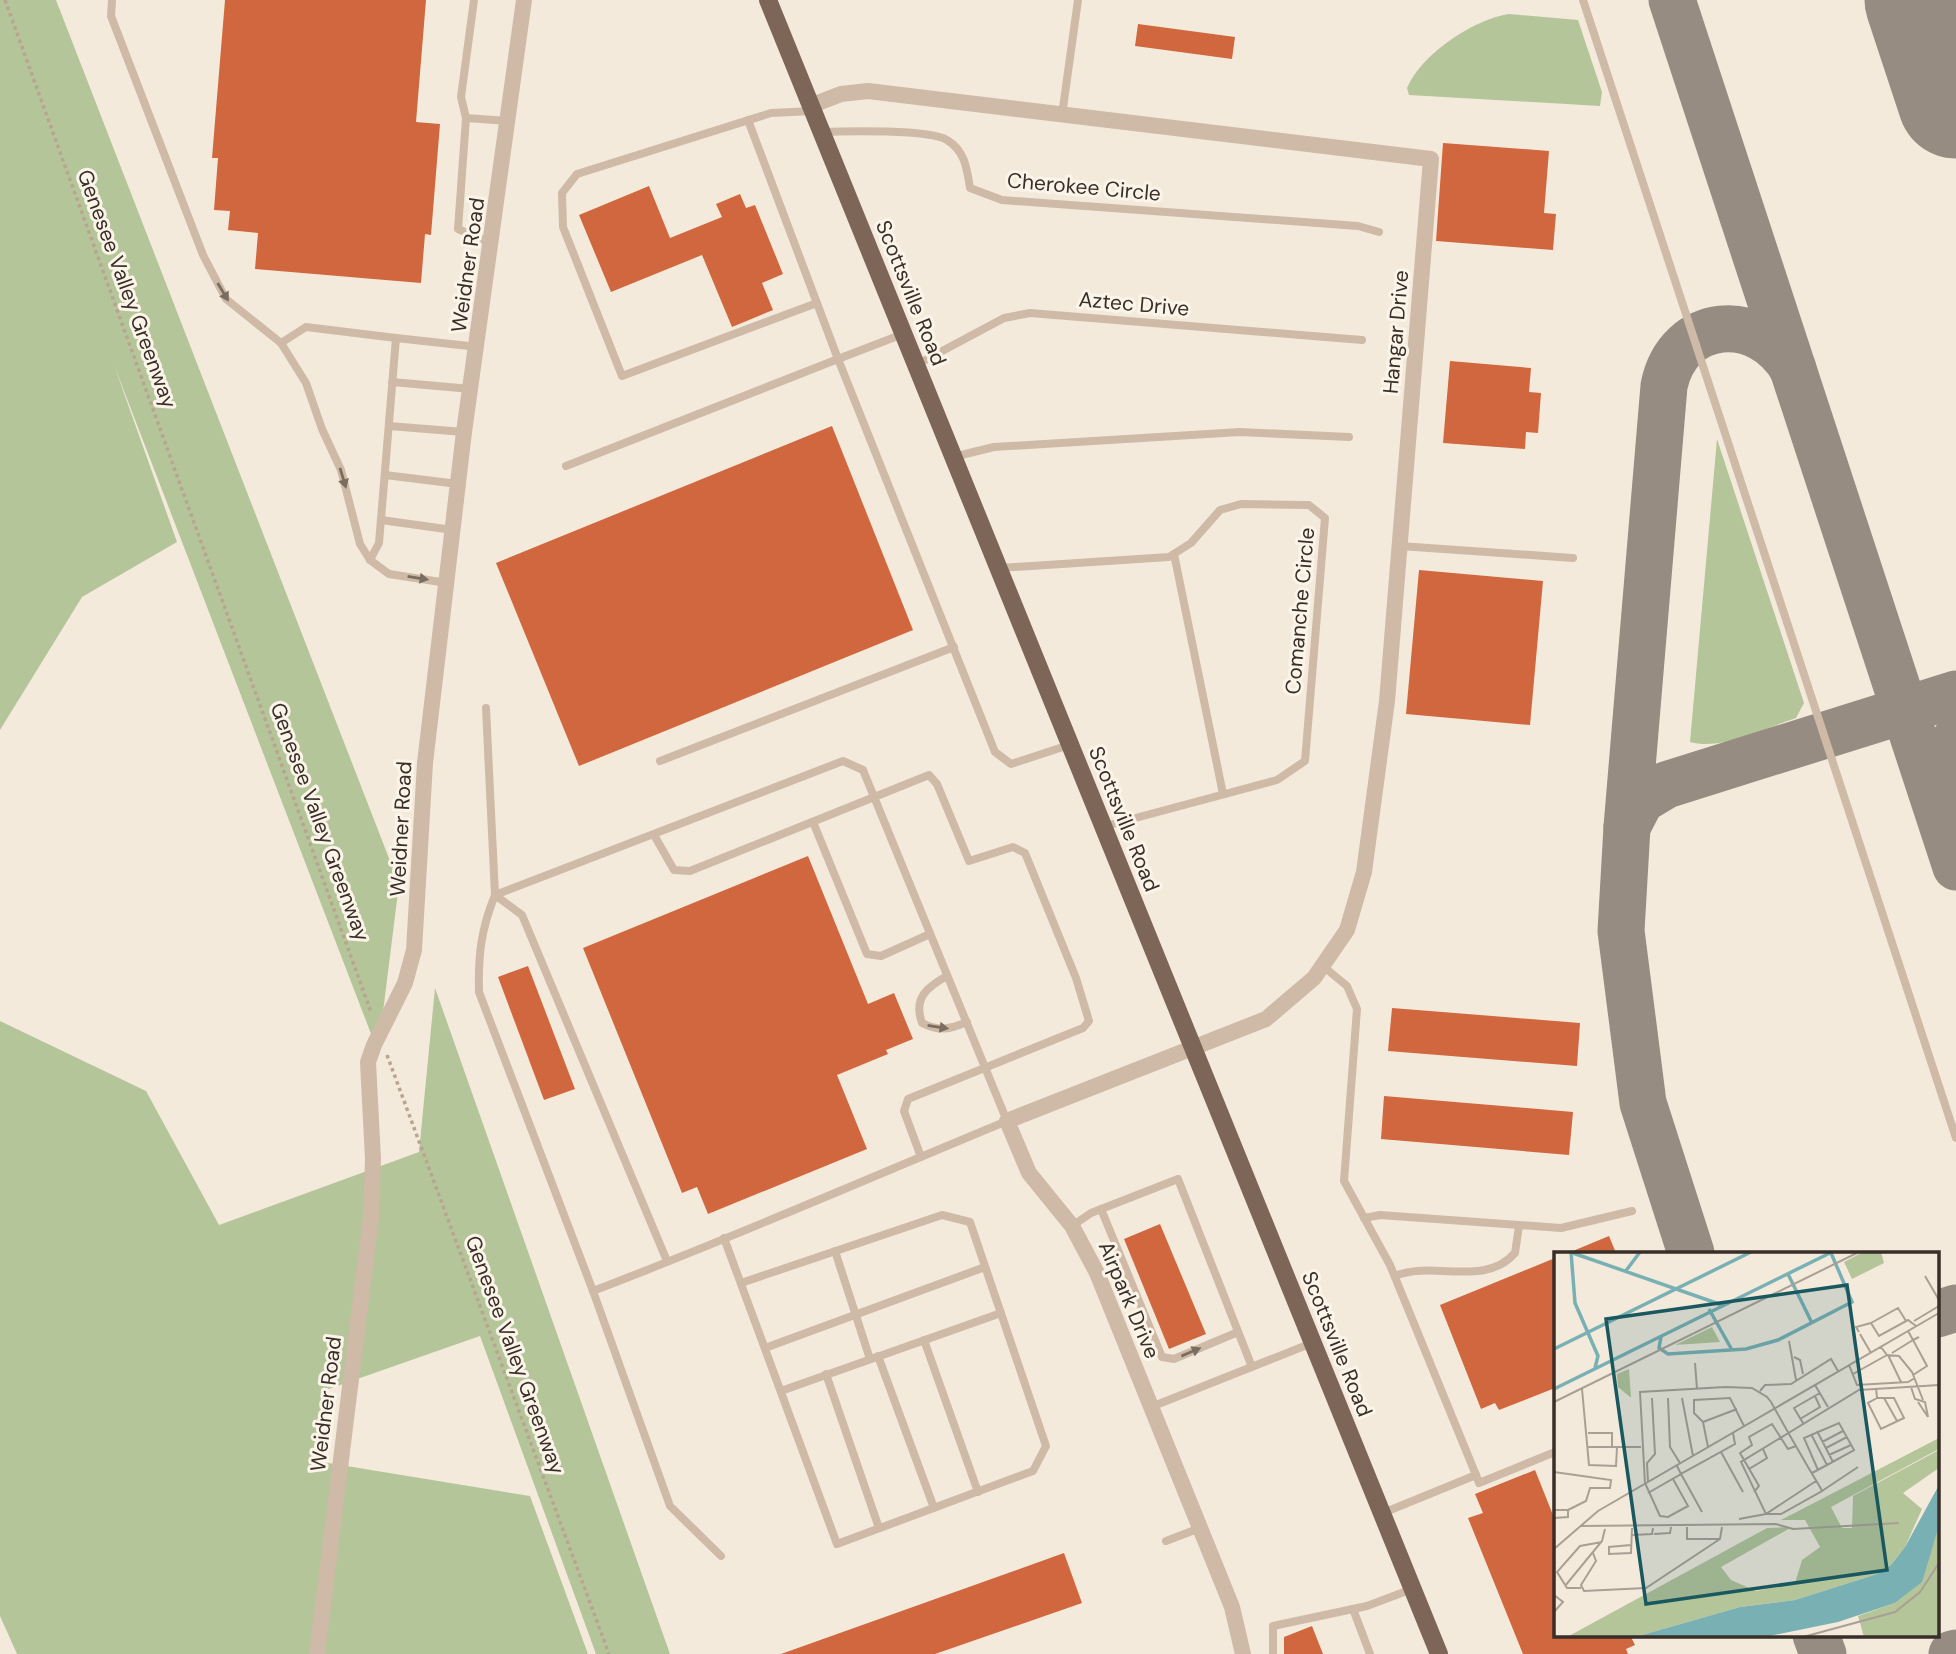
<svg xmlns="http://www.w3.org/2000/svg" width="1956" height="1654" font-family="'DM Sans',sans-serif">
  <rect width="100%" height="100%" fill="#f4eadc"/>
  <!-- green -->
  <g fill="#b5c59a">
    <path d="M0,0H56L399,884L378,1052L114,365L177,542L82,597L0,730Z"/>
    <path d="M1509,14L1578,20L1602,92L1600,106L1409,95L1407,88C1421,54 1474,19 1509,14Z"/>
    <path d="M1717,439L1804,703L1796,718C1765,728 1722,751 1690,742Z"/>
    <path d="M435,988L670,1654H596L480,1336L323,1391L316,1461L530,1496L588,1654H17L0,1616V1021L146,1091L219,1225L419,1152Z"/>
  </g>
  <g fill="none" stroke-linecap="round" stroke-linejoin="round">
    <!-- taxiway -->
    <g stroke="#968c82" stroke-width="47">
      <path d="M1672,0L1956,867"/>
      <path d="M1938,808C1934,782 1944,761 1956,738"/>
      <path d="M1627,827L1641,800L1666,785L1956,694"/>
      <path d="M1691,1253L1643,1103L1621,931L1627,827L1664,386C1678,316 1759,310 1793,369"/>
      <path d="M1937,1314L1956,1308"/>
      <path d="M1816,1635L1823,1654"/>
      <path d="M1952,1654L1956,1653"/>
    </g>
    <!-- runway -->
    <path stroke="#968c82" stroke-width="117" d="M1923,0L1956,100"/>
  </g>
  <!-- building -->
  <g fill="#d1673e">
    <path d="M225,0H426L416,122L440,124L431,235L425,234L421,283L255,269L258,233L228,230L230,211L214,210L218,158H212Z"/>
    <path d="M1138,24L1235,37L1232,59L1135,46Z"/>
    <path d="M1443,143L1549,151L1544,213L1556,214L1553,250L1436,241Z"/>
    <path d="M649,186L670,238L722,217L716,204L740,194L746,208L755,205L783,274L762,283L773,310L732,327L702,255L611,292L579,215Z"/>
    <path d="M1450,361L1531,368L1529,392L1541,393L1538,433L1526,432L1525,449L1443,443Z"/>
    <path d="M832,426L913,630L579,766L496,563Z"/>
    <path d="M1419,570L1543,581L1530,725L1406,714Z"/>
    <path d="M808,856L868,1004L894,993L913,1039L886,1050L888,1054L837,1075L867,1149L708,1214L697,1187L682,1193L583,948Z"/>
    <path d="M528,966L575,1089L544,1100L498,977Z"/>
    <path d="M1392,1008L1580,1023L1577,1066L1388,1051Z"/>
    <path d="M1384,1096L1573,1112L1569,1155L1381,1139Z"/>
    <path d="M1160,1224L1206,1334L1169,1349L1124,1239Z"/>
    <path d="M1609,1236L1616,1253H1568Z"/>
    <path d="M1555,1258V1388L1499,1410L1495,1403L1481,1409L1440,1305Z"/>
    <path d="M1535,1470L1555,1520V1635H1630L1635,1645L1626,1649L1628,1654H1523L1468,1518L1483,1513L1475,1494Z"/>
    <path d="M1064,1553L1082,1603L935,1654H781Z"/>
    <path d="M1312,1626L1323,1654H1284V1637Z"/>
  </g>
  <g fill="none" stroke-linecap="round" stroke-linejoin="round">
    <!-- path -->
    <g stroke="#baa490" stroke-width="3.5" stroke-dasharray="3.5 3.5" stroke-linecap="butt">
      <path d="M5,0L371,1012"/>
      <path d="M387,1055L609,1654"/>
    </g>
    <!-- service -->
    <g stroke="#cebaa6" stroke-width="8">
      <path d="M112,0L111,16L203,255L226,299L281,343L306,383L322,429L341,470L360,544L370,560L389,574L447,583"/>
      <path d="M474,0L461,97L466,118L508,121"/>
      <path d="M1583,0L1956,1138"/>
      <path d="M813,111L771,113L577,174L562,193L563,227L622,376L817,303"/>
      <path d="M1062,115L1078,0"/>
      <path d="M466,118L458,229L490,243"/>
      <path d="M748,120L838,359L903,334"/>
      <path d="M821,132C845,131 930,129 947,140C965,151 967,169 970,188L1002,200L1358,226L1379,232"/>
      <path d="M281,343L306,327L396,338"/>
      <path d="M916,365L1004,318L1030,313L1362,340"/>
      <path d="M392,382L471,389"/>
      <path d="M389,426L464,432"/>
      <path d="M953,457L994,447L1240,432L1349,437"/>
      <path d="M566,466L838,359L995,752L1011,764L1069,745"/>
      <path d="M385,475L458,484"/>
      <path d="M381,520L453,530"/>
      <path d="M1400,546L1573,558"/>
      <path d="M1174,554L1223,794"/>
      <path d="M370,560L379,543L396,338L478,347"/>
      <path d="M1000,568L1169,557L1191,543L1220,510L1241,504L1309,505L1325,518L1305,761L1277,780L1102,827"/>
      <path d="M486,708L495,895L843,761L863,770L1007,1121C869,1178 732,1238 593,1291L479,992C478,956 481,929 495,895L522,915L667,1261"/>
      <path d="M660,761L954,647"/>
      <path d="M813,822L867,954L881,956L930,934"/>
      <path d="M654,835L674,870L690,871L929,775L937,784L969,861L1013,847L1025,853L1076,978L1089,1021L1083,1028L908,1099L904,1111L921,1157"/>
      <path d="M1324,967L1347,986L1357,1009L1344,1181L1390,1265L1476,1475L1383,1513"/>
      <path d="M947,976C927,987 913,998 922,1023C939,1032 950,1029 967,1022"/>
      <path d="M1101,1209L1162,1357L1174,1359L1238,1332"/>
      <path d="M1364,1218L1380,1215L1561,1228L1632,1211"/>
      <path d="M1072,1226L1091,1213L1178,1179L1252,1367"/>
      <path d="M724,1238L837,1544L1033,1471L1046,1446L970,1222L942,1215L741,1283"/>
      <path d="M835,1251L870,1359"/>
      <path d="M1395,1276C1434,1260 1484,1288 1515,1253L1519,1226"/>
      <path d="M593,1291L670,1506L721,1556"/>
      <path d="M924,1340L978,1492"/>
      <path d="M765,1348L985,1267"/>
      <path d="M878,1356L934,1508"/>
      <path d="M826,1374L879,1528"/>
      <path d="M781,1391L1001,1313"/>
      <path d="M1151,1407L1312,1343"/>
      <path d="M1476,1475L1479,1483L1555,1452"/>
      <path d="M1166,1541L1200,1528"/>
      <path d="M1353,1609L1370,1654"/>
      <path d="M1273,1654V1626L1367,1606L1412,1589"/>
    </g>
    <!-- minor -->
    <g stroke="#cebaa6" stroke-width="16">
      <path d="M810,106L841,94L868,91L1431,159L1387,701L1364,872L1347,930L1314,978L1266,1019L1007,1121L1029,1173L1072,1226L1097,1273L1232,1607L1243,1654"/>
      <path d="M317,1654L371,1217L373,1159L368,1062L374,1045L405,983L414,950L425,763L464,432L524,0"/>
    </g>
    <!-- primary -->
    <path stroke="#7d6558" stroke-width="18" d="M768,0L1439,1654"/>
  </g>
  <!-- one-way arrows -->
  <defs><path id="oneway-solid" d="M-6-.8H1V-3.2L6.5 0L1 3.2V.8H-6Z" transform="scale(1.75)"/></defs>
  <g fill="#7c6d61">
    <use href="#oneway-solid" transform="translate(223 292) rotate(59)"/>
    <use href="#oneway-solid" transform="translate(343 478) rotate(73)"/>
    <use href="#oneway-solid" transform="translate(418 578) rotate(9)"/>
    <use href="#oneway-solid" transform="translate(938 1027) rotate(9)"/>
    <use href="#oneway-solid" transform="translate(1191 1352) rotate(-23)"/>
  </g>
  <g text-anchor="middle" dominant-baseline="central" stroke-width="6" stroke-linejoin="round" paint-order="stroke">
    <!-- street labels -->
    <g font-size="21" fill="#392e28" stroke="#fbf4e9">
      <text transform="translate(1084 187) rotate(5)">Cherokee Circle</text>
      <text transform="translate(468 265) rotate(-82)">Weidner Road</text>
      <text transform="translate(127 289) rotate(70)">Genesee Valley Greenway</text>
      <text transform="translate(911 293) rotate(68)">Scottsville Road</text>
      <text transform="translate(1134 304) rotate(5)">Aztec Drive</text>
      <text transform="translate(1396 332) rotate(-85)">Hangar Drive</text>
      <text transform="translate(1300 611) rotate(-85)">Comanche Circle</text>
      <text transform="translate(1124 819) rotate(68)">Scottsville Road</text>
      <text transform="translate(320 822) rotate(70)">Genesee Valley Greenway</text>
      <text transform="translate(401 829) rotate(-87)">Weidner Road</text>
      <text transform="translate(1129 1300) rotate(67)">Airpark Drive</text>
      <text transform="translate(1337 1344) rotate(68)">Scottsville Road</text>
      <text transform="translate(515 1355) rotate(70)">Genesee Valley Greenway</text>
      <text transform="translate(326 1404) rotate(-83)">Weidner Road</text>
    </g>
  </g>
  <!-- overview -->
  <g transform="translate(1554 1252)">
    <rect width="385" height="385" fill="#f4eadc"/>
    <path d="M309,0H327L330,11L298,27L290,10ZM158,75L166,90L121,93ZM75,117L77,145H76L64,135L63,122ZM385,186V197L277,255L288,276H298L299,244L385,198V216L349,241L368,257L351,295L337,313L323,322L241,348L186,355L81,385H13L213,276L238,275L167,315L177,328L202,339L241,331L248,308L266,295L251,268H227ZM385,274V385H310L304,364L341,351L367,330Z" fill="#b5c59a"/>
    <path d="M385,233V274L368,330L341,351L284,370L210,385H81L186,355L241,348L323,322L337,313L351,295Z" fill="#78b0b4"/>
    <path fill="none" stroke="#78b0b4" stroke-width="3.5" d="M16,0L168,53M17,0L21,51L44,104L41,116M71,20L86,0M234,22L258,71M155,57L178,98M107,85L105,96L114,102L192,97L224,88L298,50L277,1M0,97L197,0M0,137L278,0"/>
    <path fill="none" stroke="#a99f94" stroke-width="2" d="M371,24L385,48M352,69L344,56L317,71L325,84L354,68L362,74M360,69L385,54M305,80L302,75L317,71M306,82L317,101M235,89L242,128M327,95L333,103L345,104L358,120L369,148M338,101L359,88L354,79M334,103L347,130M240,105L246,108L249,122M141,111L143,137M295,113L303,133L354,130L361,126M299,122L333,103M359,123L373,114L359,88L365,85M261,133L274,155M357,135L361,147L371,150L374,165L364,150M322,136L323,146L314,151L327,177L350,166L340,146H323M28,137L35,213L62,214L63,195M206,139L211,133L237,132L277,107L284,119M114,146L116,195L126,211M128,146L139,204M330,146L343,169M0,150L305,0M246,167L266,155L261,144M149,170L183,157M249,171L240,156L266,141M263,179L279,210M34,181H58V195M257,182L273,213M268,190L289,179M34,195H87M154,195L149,170L140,161V148L176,146L190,174M272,196L293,185M167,200L189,240M275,203L297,193M195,217L213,206L209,197M0,220L57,228L56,236H36L32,249L14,258M258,221L273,213L300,198L285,171L250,186L264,218M94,230L93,211L101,202L98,146M91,231L106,264L114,265L134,254L119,227M91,232L86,140L171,135L198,136L213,145L217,150L235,182L254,215L266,235L268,239L227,262H212L262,229M268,239L304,215M200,240L205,234L186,201L198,193L195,185L218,172L234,197L242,194M94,241L127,222L123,214M0,258H14V265L0,266M148,260L127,222L181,192L179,181M185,267L212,262L187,210L305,138L385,133M26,274L222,272L239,277L345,271M133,275V287H166M100,282L116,281L117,275M78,283L98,282L99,276M77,293L55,295V302L77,301L78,276M0,297L44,259L385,61M39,301L42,309L27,333L30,339L92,336L166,287L168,275M11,334L48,289L51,277M27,336H13L3,320L26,294L48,290M0,343L9,350L0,360M249,385L341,360L366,340L385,311"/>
    <path fill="#19585f" fill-opacity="0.15" stroke="#19585f" stroke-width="3.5" d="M293,33L333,318L92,352L52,67Z"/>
    <rect width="385" height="385" fill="none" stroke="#392e28" stroke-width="3.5"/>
  </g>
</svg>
